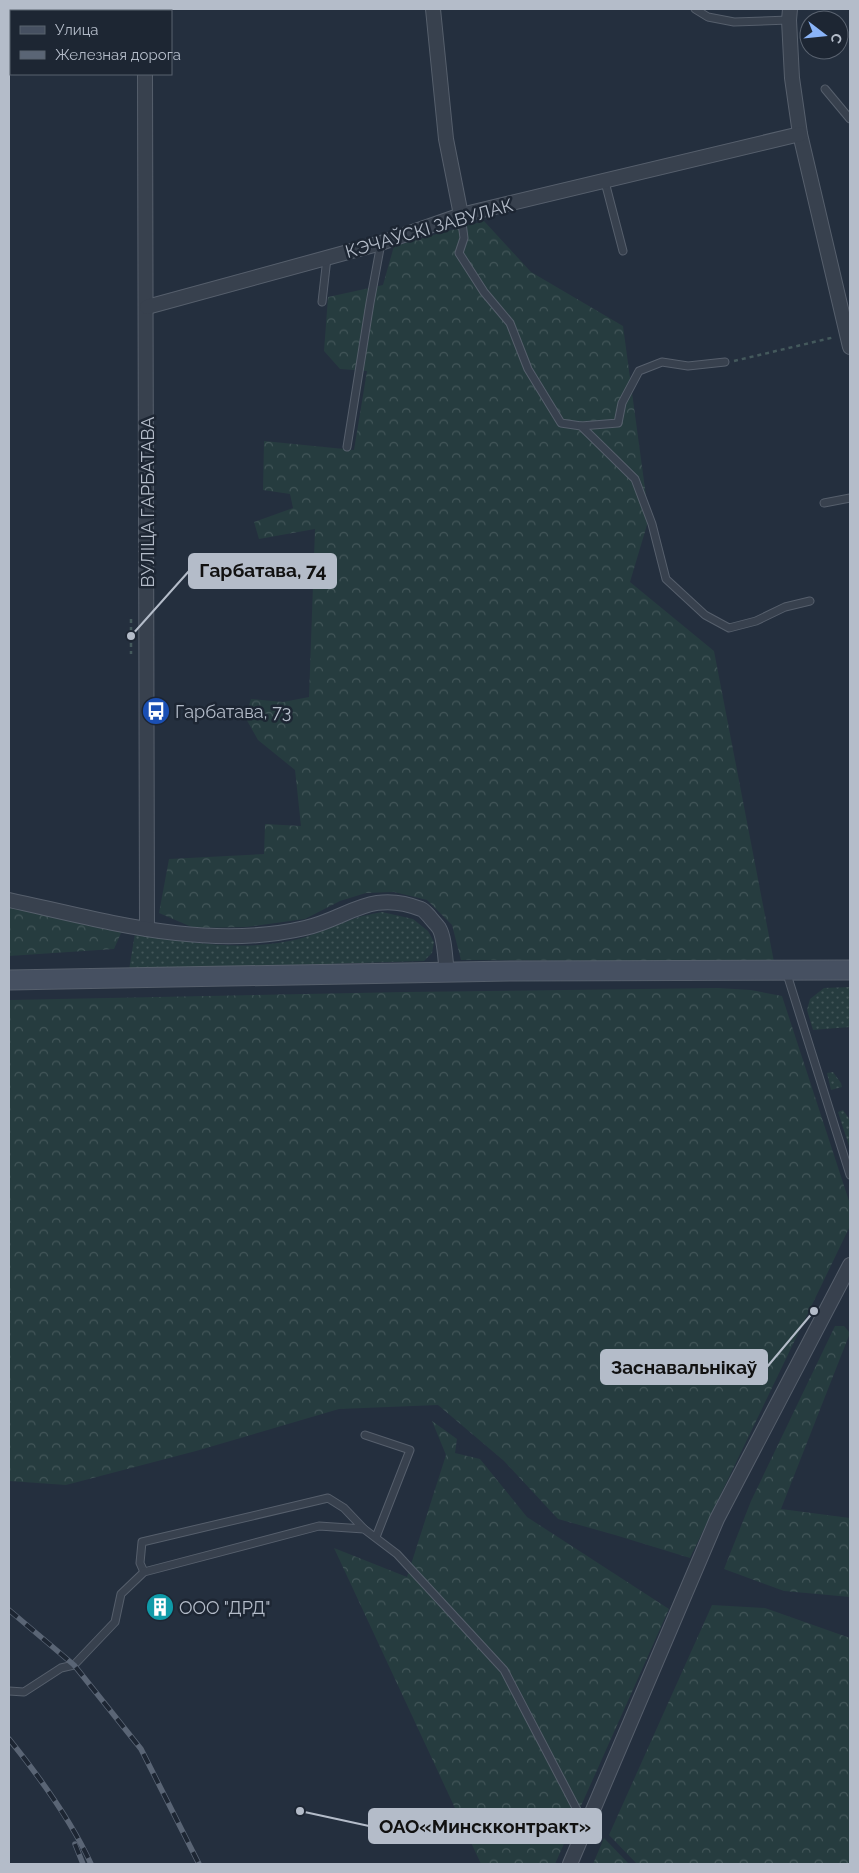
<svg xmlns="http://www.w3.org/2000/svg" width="859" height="1873" font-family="Raleway,sans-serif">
  <defs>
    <pattern id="grass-dots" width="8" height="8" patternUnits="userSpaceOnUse" patternTransform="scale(1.25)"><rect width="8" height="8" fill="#263c3f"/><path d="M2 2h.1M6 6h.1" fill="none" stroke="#435659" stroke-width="1.8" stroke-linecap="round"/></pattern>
    <pattern id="forest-crowns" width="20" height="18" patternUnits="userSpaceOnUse" patternTransform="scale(1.25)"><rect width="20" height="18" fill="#263c3f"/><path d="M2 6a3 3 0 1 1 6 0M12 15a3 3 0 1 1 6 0" fill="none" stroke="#435659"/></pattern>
  </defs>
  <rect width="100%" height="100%" fill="#242f3e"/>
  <!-- grass -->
  <g fill="url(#grass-dots)">
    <path d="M382,912L413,919L428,931L434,942L432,953L424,961L129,970L135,933C188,942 241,952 294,940C316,935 335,925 356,918C364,915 373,914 382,912Z"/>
    <path d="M850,987V1027L813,1030L807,1010L810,999L824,988Z"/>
    <path d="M833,1072L841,1083L842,1087L831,1090L827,1073Z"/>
    <path d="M843,1110L850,1120V1149L838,1112Z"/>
  </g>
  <!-- forest -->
  <g fill="url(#forest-crowns)">
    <path d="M484,221L531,272L623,326L649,518L630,582L714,651L774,962L461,960L452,925L427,900L394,892L366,893L340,901L305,919L246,927L194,928L159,913L169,859L264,854L265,824L301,826L295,770L258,740L245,717L251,699L283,702L309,697L315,529L259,539L254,522L293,508L290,494L263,490L264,441L354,450L367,371L340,369L324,351L328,297L383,285L394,246Z"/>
    <path d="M9,904L117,925L121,933L114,949L9,956Z"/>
    <path d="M718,988L751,990L782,996L850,1204V1226L690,1558L615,1535L558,1519L504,1461L438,1405L339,1409L196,1451L66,1485L9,1481V1000L405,992Z"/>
    <path d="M835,1326H844L850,1333L781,1509L850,1518V1597L784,1591L724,1569L751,1501Z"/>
    <path d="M432,1421L457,1439L455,1453L480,1459L527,1517L669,1609L555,1864H481L334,1548L407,1577L446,1455Z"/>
    <path d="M712,1605L765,1608L850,1638V1864H637L609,1835Z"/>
    <path d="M604,1838L629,1864H593Z"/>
  </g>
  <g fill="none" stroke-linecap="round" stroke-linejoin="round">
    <defs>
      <g id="lane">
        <path d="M695,9L708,17L734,22L789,20"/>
        <path d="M825,89L850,119"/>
        <path d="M605,182L623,251"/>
        <path d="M461,215L464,238L459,253L484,292L510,323L528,369L561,423L581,426L635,479L652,524L666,579L705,615L729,628L756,621L785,607L810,601"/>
        <path d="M322,302L327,258"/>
        <path d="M581,426L618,423L622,403L639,371L662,362L688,366L725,362"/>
        <path d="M347,447L370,303L381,243"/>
        <path d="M824,503L850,498"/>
        <path d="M786,971L850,1175"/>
        <path d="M365,1435L410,1450L376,1537"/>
        <path d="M144,1572L140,1563L142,1542L328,1498L344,1508L364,1529"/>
        <path d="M9,1691L24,1692L61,1668L74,1665L115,1622L121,1594L144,1572L319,1526L364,1529L397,1554L504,1670L586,1827"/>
      </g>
      <g id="street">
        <path d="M144,9V11"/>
        <path d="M433,9L446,139L461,215"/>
        <path d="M790,9L789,20L792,78L800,134L850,347"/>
        <path d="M145,74L147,929"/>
        <path d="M147,307L381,243L461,215L800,134"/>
        <path d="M9,900C106,921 206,951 305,928C349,918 370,889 421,909C424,910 426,913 429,916C432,920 436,924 439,928C445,938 445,960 447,972"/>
        <path d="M570,1864L717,1519L850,1265"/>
      </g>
      <path id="secondary" d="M9,980L514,971L850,970"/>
    </defs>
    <!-- lane casing -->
    <use href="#lane" stroke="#565f6c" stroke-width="9"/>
    <!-- street casing -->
    <use href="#street" stroke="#565f6c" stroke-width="16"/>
    <!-- secondary casing -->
    <use href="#secondary" stroke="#565f6c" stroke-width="21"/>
    <!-- path -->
    <g stroke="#44595c" stroke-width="2.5" stroke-dasharray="4 4" stroke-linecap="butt">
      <path d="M734,361L835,337"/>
      <path d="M131,619V654"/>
    </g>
    <!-- lane -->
    <use href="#lane" stroke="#38414e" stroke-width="7"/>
    <!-- street -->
    <use href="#street" stroke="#38414e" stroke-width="14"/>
    <!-- secondary -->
    <use href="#secondary" stroke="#465061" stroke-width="19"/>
    <defs>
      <g id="rail">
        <path d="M9,1610L74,1665L141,1749L199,1864"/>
        <path d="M9,1739C38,1775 72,1822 91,1864"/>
        <path d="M75,1844L83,1864"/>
      </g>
    </defs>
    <!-- rail casing -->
    <use href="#rail" stroke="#5a6575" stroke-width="5.5"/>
    <!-- rail -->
    <use href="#rail" stroke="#1d2633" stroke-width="4" stroke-dasharray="11" stroke-linecap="butt"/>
  </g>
  <!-- icons -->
  <defs>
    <symbol id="bus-disc" viewBox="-11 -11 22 22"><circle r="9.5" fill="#1a4fb4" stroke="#1d2633"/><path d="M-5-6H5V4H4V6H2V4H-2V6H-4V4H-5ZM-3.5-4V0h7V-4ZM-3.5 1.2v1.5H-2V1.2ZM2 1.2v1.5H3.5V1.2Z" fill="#fff"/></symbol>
    <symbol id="building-disc" viewBox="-11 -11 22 22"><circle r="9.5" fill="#0f9aa8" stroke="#1d2633"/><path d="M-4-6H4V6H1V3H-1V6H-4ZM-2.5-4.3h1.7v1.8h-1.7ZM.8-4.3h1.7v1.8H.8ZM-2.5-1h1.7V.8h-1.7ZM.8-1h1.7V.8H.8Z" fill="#fff"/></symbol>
  </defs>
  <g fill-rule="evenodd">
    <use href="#bus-disc" x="140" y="695" width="32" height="32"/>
    <use href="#building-disc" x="144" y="1591" width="32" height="32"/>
  </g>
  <g text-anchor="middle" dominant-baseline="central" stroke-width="5" stroke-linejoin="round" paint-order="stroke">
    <!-- street labels -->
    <g font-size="18" fill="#b4bcc9" stroke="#1d2633">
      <text transform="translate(429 228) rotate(-16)">КЭЧАЎСКІ ЗАВУЛАК</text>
      <text transform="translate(147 502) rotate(-90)">ВУЛІЦА ГАРБАТАВА</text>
    </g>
    <!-- poi labels -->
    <g font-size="18" fill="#b4bcc9" stroke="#1d2633" text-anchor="start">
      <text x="175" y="711">Гарбатава, 73</text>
      <text x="179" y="1607">ООО "ДРД"</text>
    </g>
  </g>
  <!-- callouts -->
  <path fill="none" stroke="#b4bcc9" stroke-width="2" d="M131 636L189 571M814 1311L767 1367M300 1811L369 1826"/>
  <g fill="#b4bcc9" stroke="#1d2633" stroke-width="2">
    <circle cx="131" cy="636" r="5"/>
    <circle cx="814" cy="1311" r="5"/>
    <circle cx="300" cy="1811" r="5"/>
  </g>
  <g fill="#b4bcc9" stroke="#b4bcc9" stroke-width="2">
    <rect x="189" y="554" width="147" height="34" rx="5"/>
    <rect x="601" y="1350" width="166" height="34" rx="5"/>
    <rect x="369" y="1809" width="232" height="34" rx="5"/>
  </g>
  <g font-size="19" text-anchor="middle" font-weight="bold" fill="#111">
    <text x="263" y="577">Гарбатава, 74</text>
    <text x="684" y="1374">Заснавальнікаў</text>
    <text x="485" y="1833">ОАО«Минскконтракт»</text>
  </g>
  <!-- border -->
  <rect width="859" height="1873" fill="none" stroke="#b4bcc9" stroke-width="20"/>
  <!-- legend -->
  <rect x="10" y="10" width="162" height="65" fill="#1d2633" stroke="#59626f"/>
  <rect x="20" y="26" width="25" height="8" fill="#465061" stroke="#59626f"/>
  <text x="55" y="35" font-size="15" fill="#b4bcc9">Улица</text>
  <rect x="20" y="51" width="25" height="8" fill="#5a6575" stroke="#59626f"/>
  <text x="55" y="60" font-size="15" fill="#b4bcc9">Железная дорога</text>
  <!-- north arrow -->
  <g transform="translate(824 35) rotate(106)"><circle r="24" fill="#1d2633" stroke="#59626f"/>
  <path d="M0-4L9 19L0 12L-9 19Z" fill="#8ab4f8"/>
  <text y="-8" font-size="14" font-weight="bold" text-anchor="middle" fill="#b4bcc9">С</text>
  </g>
</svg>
